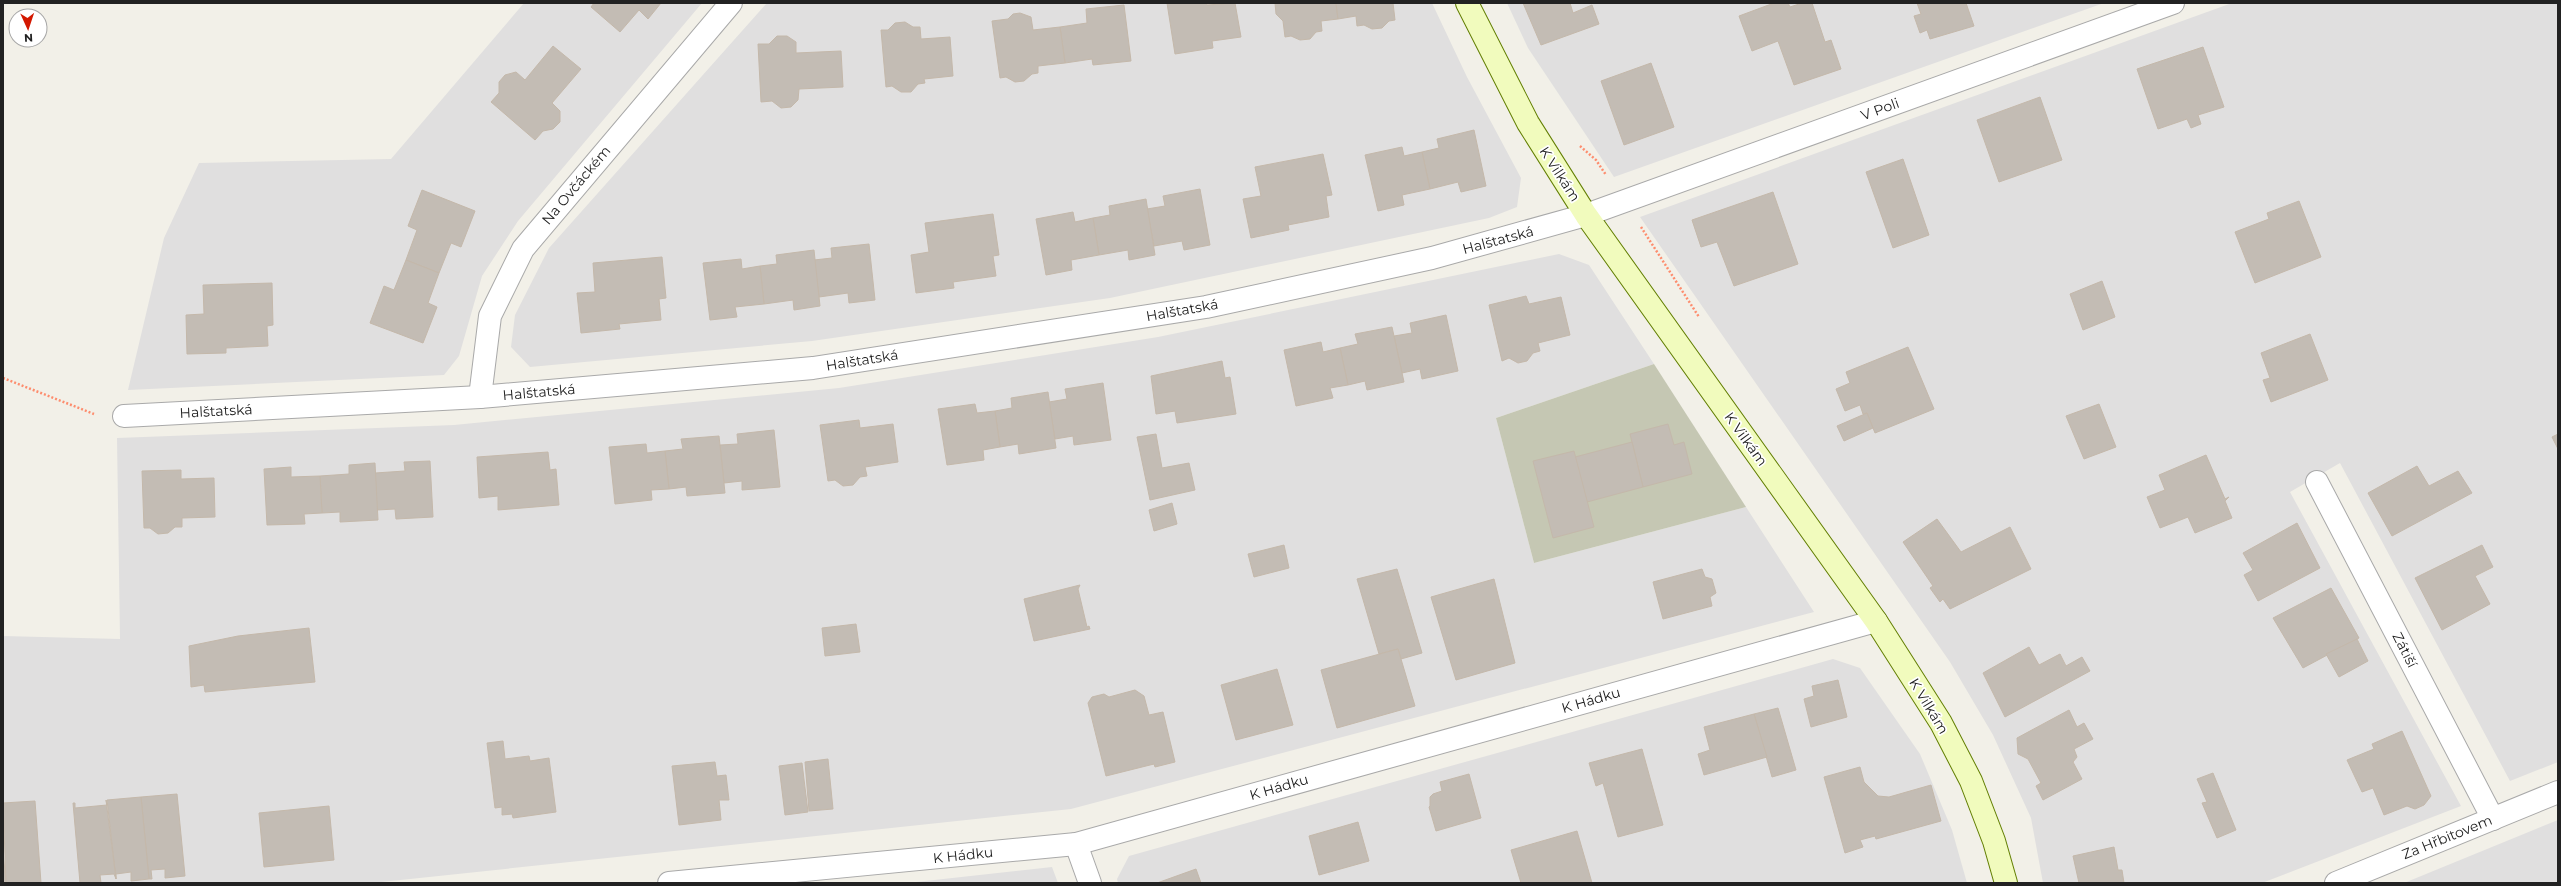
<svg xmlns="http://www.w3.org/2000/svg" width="2561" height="886" font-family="Montserrat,sans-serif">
  <rect width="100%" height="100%" fill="#f2f0e8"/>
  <!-- residential -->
  <g fill="#e0dfdf">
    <path d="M524,3H702L518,221L482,276L459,356L444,375L128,390L164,238L199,163L391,159Z"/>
    <path d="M767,3H1432L1467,77L1521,178L1517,207L1489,218L1110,298L812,341L530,367L511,347L515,315L549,248Z"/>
    <path d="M1507,3H2104L1614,177L1528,48Z"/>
    <path d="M2232,3H2558V762L2510,781L2340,463L2290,492L2461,806L2262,883H2043L2031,818L1993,735L1950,662L1640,217Z"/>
    <path d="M1559,254L1589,265L1654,364L1496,418L1534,563L1746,507L1814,612L1071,809L372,883H3V636L120,639L117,438L454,425L839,388L1158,337Z"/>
    <path d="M1833,659L1860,668L1920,754L1952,830L1967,883H1118L1117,879L1129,856Z"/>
    <path d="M2558,820V883H2404Z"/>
    <path d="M1052,867L1058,883H906H907Z"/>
  </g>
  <!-- construction -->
  <path fill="#c5c7b3" d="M1654,364L1746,507L1534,563L1496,418Z"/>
  <!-- building -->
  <g fill="#c3bcb4" stroke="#c4b8aa">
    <path d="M594,3H661L648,19L639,10L620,32L591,7Z"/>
    <path d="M1167,3H1206L1207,5L1235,3L1241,37L1212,41L1213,48L1175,54Z"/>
    <path d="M1275,3H1336L1338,19L1321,21L1322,31L1316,32L1310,39L1300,40L1291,36L1285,37L1283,21L1276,14Z"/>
    <path d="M1336,3H1393L1395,20L1389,21L1382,28L1372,29L1364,25L1357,26L1356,16L1338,19Z"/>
    <path d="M1523,3H1570L1573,13L1592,5L1599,24L1541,45Z"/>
    <path d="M1774,3H1788L1790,7L1802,3H1812L1825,42L1831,40L1841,69L1794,85L1778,41L1752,51L1739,16Z"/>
    <path d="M1917,3H1966L1974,26L1930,39L1927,30L1920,33L1914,16L1921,14Z"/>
    <path d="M1124,5L1131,61L1093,65L1092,59L1065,63L1060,27L1087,23L1086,9Z"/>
    <path d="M1020,13L1031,17L1033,30L1060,27L1065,63L1038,66V73L1032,74L1024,81L1015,82L1006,77L1000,78L992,21L1008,19L1013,14Z"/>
    <path d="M905,22L913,27H920L921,39L950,37L953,76L924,79L925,83L918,84L911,92H901L892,86L886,87L881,30H888L895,23Z"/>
    <path d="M777,36H787L796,42V53L841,51L843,87L799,89L798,100L791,107L781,108L772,101L761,102L758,44H769Z"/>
    <path d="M553,46L581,69L552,103L560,111V122L553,129L543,131L535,140L491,102L499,93V82L505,75L516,72L525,80Z"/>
    <path d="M2203,47L2224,107L2198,115L2201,124L2191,128L2187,119L2158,129L2137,69Z"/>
    <path d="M1651,63L1674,127L1624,145L1601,81Z"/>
    <path d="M2040,97L2062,160L1999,182L1977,120Z"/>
    <path d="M1474,130L1486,186L1461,192L1458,182L1430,189L1422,152L1439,148L1437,139Z"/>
    <path d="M1402,147L1404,156L1422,152L1430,189L1402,195L1404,205L1378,211L1365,155Z"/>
    <path d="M1323,154L1332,195L1326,196L1329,217L1288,225L1289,230L1251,238L1243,199L1261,196L1255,167Z"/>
    <path d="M1903,159L1929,235L1893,248L1866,172Z"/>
    <path d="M1200,189L1210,245L1184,250L1182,241L1154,246L1147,209L1165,206L1163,196Z"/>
    <path d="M422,190L475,211L461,247L451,243L439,273L406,260L417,230L408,226Z"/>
    <path d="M1773,192L1798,264L1734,286L1717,242L1701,247L1692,220Z"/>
    <path d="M1146,199L1155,255L1129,260L1128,250L1099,255L1093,218L1110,215L1109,206Z"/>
    <path d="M2299,201L2321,257L2255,283L2235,232L2269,219L2267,213Z"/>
    <path d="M1073,212L1075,222L1093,218L1099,255L1071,260L1072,270L1046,275L1036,219Z"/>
    <path d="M993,214L999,255L993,256L996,276L953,282L954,288L916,293L911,255L929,252L925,223Z"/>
    <path d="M869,244L875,300L849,303L848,293L819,297L814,260L832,258L831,248Z"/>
    <path d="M814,250L820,306L794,310L793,300L764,304L760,266L777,264L776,255Z"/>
    <path d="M662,257L666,298L659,299L661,320L619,324L620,329L581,333L577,293L595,292L593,263Z"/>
    <path d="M741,259L742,269L760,266L764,304L735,307L737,317L710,320L703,263Z"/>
    <path d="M406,260L439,273L428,303L437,307L423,343L370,323L384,286L394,290Z"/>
    <path d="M2102,281L2115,317L2083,330L2070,294Z"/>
    <path d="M272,283L273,325L267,326L268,346L226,348V353L187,354L186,315L204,314L203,285Z"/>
    <path d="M1526,296L1529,304L1561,297L1570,335L1538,343L1540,351L1533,353L1527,361L1518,363L1509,358L1502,361L1489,305Z"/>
    <path d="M1446,315L1458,371L1422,379L1420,369L1402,373L1394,336L1412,333L1410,323Z"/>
    <path d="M1392,327L1404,382L1367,390L1365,381L1348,385L1340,348L1358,344L1355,334Z"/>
    <path d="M2310,334L2328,380L2271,402L2263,380L2270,378L2261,353Z"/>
    <path d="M1321,342L1323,352L1340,348L1348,385L1330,388L1333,398L1296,406L1284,350Z"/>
    <path d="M1908,347L1934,409L1875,433L1867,413L1863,414L1860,405L1845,411L1836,389L1850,383L1846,372Z"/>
    <path d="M1222,361L1225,378L1230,377L1236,414L1177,423L1175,411L1156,414L1151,376Z"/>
    <path d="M1103,383L1111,440L1074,445L1073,436L1055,439L1049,402L1067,399L1065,389Z"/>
    <path d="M1048,392L1056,448L1019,454L1018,444L1000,447L995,411L1012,408L1011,398Z"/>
    <path d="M975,404L977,413L995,411L1000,447L983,450L984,460L947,465L938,409Z"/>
    <path d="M2099,404L2116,447L2084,459L2066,416Z"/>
    <path d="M1867,413L1873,428L1844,441L1837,426Z"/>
    <path d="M859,420L860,428L893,424L898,462L865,467L867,476L860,477L853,485L843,486L835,480L828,481L820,425Z"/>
    <path d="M1668,424L1674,445L1684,442L1692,474L1643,487L1630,434Z"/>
    <path d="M774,430L780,487L742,490V481L724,483L720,445L738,444L737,434Z"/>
    <path d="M1156,434L1162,468L1189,463L1195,490L1150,500L1137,437Z"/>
    <path d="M2558,434V449L2552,437Z"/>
    <path d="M719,436L725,493L687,496L686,487L669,489L665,451L683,449L681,439Z"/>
    <path d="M1632,442L1643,487L1587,502L1575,457Z"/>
    <path d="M646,444L647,453L665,451L669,489L651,490L652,500L615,504L609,447Z"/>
    <path d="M1574,451L1594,527L1553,538L1533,461Z"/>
    <path d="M548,452L550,470L556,469L559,505L498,510V496L479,498L477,457Z"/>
    <path d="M2206,455L2225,499L2229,497L2225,501L2232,518L2195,533L2188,517L2160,528L2147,497L2165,490L2159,475Z"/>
    <path d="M430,461L433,517L396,519L395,509L377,510L375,473L405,471L404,462Z"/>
    <path d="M375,463L378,520L340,522V512L322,513L320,476L349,474V465Z"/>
    <path d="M2417,466L2429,486L2458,471L2472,493L2392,536L2368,493Z"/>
    <path d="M291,467V477L320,476L322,513L304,514L305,524L267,525L264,469Z"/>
    <path d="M181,470V479L214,478L215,517L182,518V527H175L168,533L158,534L150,528H144L142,471Z"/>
    <path d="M1172,503L1177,524L1154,531L1149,510Z"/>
    <path d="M1937,519L1961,552L2010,527L2031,569L1950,609L1943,599L1940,602L1930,588L1933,586L1903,542Z"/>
    <path d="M2297,523L2320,568L2258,601L2244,575L2253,570L2243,553Z"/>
    <path d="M1284,545L1289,568L1254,577L1248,554Z"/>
    <path d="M2482,545L2493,567L2475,576L2490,604L2442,630L2415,578Z"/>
    <path d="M1397,569L1422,653L1401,659L1398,649L1379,654L1357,579Z"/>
    <path d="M1702,569L1705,577L1712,579L1716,593L1710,597L1712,606L1663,619L1653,582Z"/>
    <path d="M1494,579L1515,663L1456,680L1431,597Z"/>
    <path d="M1080,585L1078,589L1087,627L1089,626L1090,629L1034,641L1024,599Z"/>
    <path d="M2331,588L2359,638L2303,668L2273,618Z"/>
    <path d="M856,624L860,652L825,656L822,628Z"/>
    <path d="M309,628L315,682L205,692L204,685L191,687L189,646L238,636Z"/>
    <path d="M2357,639L2368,661L2339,677L2326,654Z"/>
    <path d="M2029,647L2039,665L2060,654L2066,666L2082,657L2090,671L2005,717L1983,673Z"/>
    <path d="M1398,649L1415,706L1337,728L1321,670Z"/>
    <path d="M1277,669L1293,725L1236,740L1221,685Z"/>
    <path d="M1838,680L1847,717L1811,727L1804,699L1814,696L1812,686Z"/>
    <path d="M1135,690L1144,696L1149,715L1163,712L1175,762L1155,767L1154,764L1106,776L1088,703L1092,697L1104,694L1109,697Z"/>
    <path d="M1778,708L1796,770L1772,777L1754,714Z"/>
    <path d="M2069,710L2077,727L2084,723L2093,739L2074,749L2077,757L2073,762L2082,779L2043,800L2036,786L2041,783L2028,759L2018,754L2017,738Z"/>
    <path d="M1754,714L1767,757L1704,775L1698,754L1710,750L1704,727Z"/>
    <path d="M2402,731L2431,796L2424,805L2415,809L2407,806L2384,815L2373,788L2362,792L2347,760L2374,749L2372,744Z"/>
    <path d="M503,741L505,759L529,756L530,761L549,758L556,812L513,818L512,814L502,815V807L495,808L487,743Z"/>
    <path d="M1642,749L1663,825L1618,837L1603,783L1596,786L1589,763Z"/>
    <path d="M828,759L833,809L809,811L805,762Z"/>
    <path d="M715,762L717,776L726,775L729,800H719L721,820L679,825L672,766Z"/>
    <path d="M802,763L808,812L785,815L779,766Z"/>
    <path d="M1860,767L1864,782L1878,796L1889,797L1931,785L1941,821L1876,839L1875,836L1860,840L1863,847L1845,853L1824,777Z"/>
    <path d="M2213,773L2236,830L2217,838L2202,803L2207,802L2197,779Z"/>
    <path d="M1469,774L1481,818L1436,831L1429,807L1430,806V797L1433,794L1442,791L1440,782Z"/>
    <path d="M177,794L185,876L165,878V869L151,870L152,879H149L141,797Z"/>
    <path d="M141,797L149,879L131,881V872L116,874V879L107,800Z"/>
    <path d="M106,800L116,879L114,874L100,875L101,883H80L73,803H75V808L107,805Z"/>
    <path d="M35,801L41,883H6L3,803Z"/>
    <path d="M329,806L334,860L264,867L259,813Z"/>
    <path d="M1358,822L1369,861L1319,875L1309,836Z"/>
    <path d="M1577,831L1592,883H1521L1511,850Z"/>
    <path d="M2114,847L2118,870H2122L2124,883H2079L2073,856Z"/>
    <path d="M3,850L6,883H3Z"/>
    <path d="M1196,869L1201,883H1157Z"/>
  </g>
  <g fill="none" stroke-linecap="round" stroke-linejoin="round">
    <defs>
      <g id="street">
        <path d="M480,397L490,316L523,249L731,3"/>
        <path d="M124,416L480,397L813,368L1206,307L1432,258L1586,215L2173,3"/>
        <path d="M2317,482L2493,819"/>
        <path d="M1076,844L1090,883"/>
        <path d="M669,883L1076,844L1876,621"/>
        <path d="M2336,883L2558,792"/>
      </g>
      <path id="secondary" d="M1467,3L1528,123L1586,215L1876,621L1941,723L1971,781L1994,841L2006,883"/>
    </defs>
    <!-- street casing -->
    <use href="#street" stroke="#a9a9a9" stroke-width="24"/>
    <!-- secondary casing -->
    <use href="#secondary" stroke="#637f03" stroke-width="24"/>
    <!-- path -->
    <g stroke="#fd8d6e" stroke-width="2.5" stroke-dasharray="2 2" stroke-linecap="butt">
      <path d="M1580,146L1596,160L1606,175"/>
      <path d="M1641,227L1699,317"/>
      <path d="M3,378L94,414"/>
    </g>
    <!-- street -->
    <use href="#street" stroke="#fff" stroke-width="22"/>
    <!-- secondary -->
    <use href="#secondary" stroke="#f1fbbd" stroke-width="22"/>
  </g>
  <g text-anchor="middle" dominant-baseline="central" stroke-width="3.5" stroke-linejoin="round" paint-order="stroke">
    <!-- street labels -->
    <g font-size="14" fill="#222" stroke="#fff">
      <text transform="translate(1880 109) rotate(-20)">V Poli</text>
      <text transform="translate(1560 174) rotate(57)">K Vilkám</text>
      <text transform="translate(576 185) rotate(-50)">Na Ovčáckém</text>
      <text transform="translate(1498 240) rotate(-15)">Halštatská</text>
      <text transform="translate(1182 310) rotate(-10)">Halštatská</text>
      <text transform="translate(862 360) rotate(-9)">Halštatská</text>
      <text transform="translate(539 392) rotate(-5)">Halštatská</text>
      <text transform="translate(216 411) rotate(-3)">Halštatská</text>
      <text transform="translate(1746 439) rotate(54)">K Vilkám</text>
      <text transform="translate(2405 650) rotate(63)">Zátiší</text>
      <text transform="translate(1591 700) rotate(-16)">K Hádku</text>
      <text transform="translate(1929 706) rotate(59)">K Vilkám</text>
      <text transform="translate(1279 787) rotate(-16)">K Hádku</text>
      <text transform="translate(2447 837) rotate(-22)">Za Hřbitovem</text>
      <text transform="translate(963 855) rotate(-6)">K Hádku</text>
    </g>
  </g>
  <!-- border -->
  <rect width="2561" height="886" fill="none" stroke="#222222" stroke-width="8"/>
  <!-- north arrow -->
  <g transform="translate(28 28) rotate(177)"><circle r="19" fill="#ffffff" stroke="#a7a7a7"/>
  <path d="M0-3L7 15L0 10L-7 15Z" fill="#d31800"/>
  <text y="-6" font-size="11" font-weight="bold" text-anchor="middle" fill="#222222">N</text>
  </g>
</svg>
